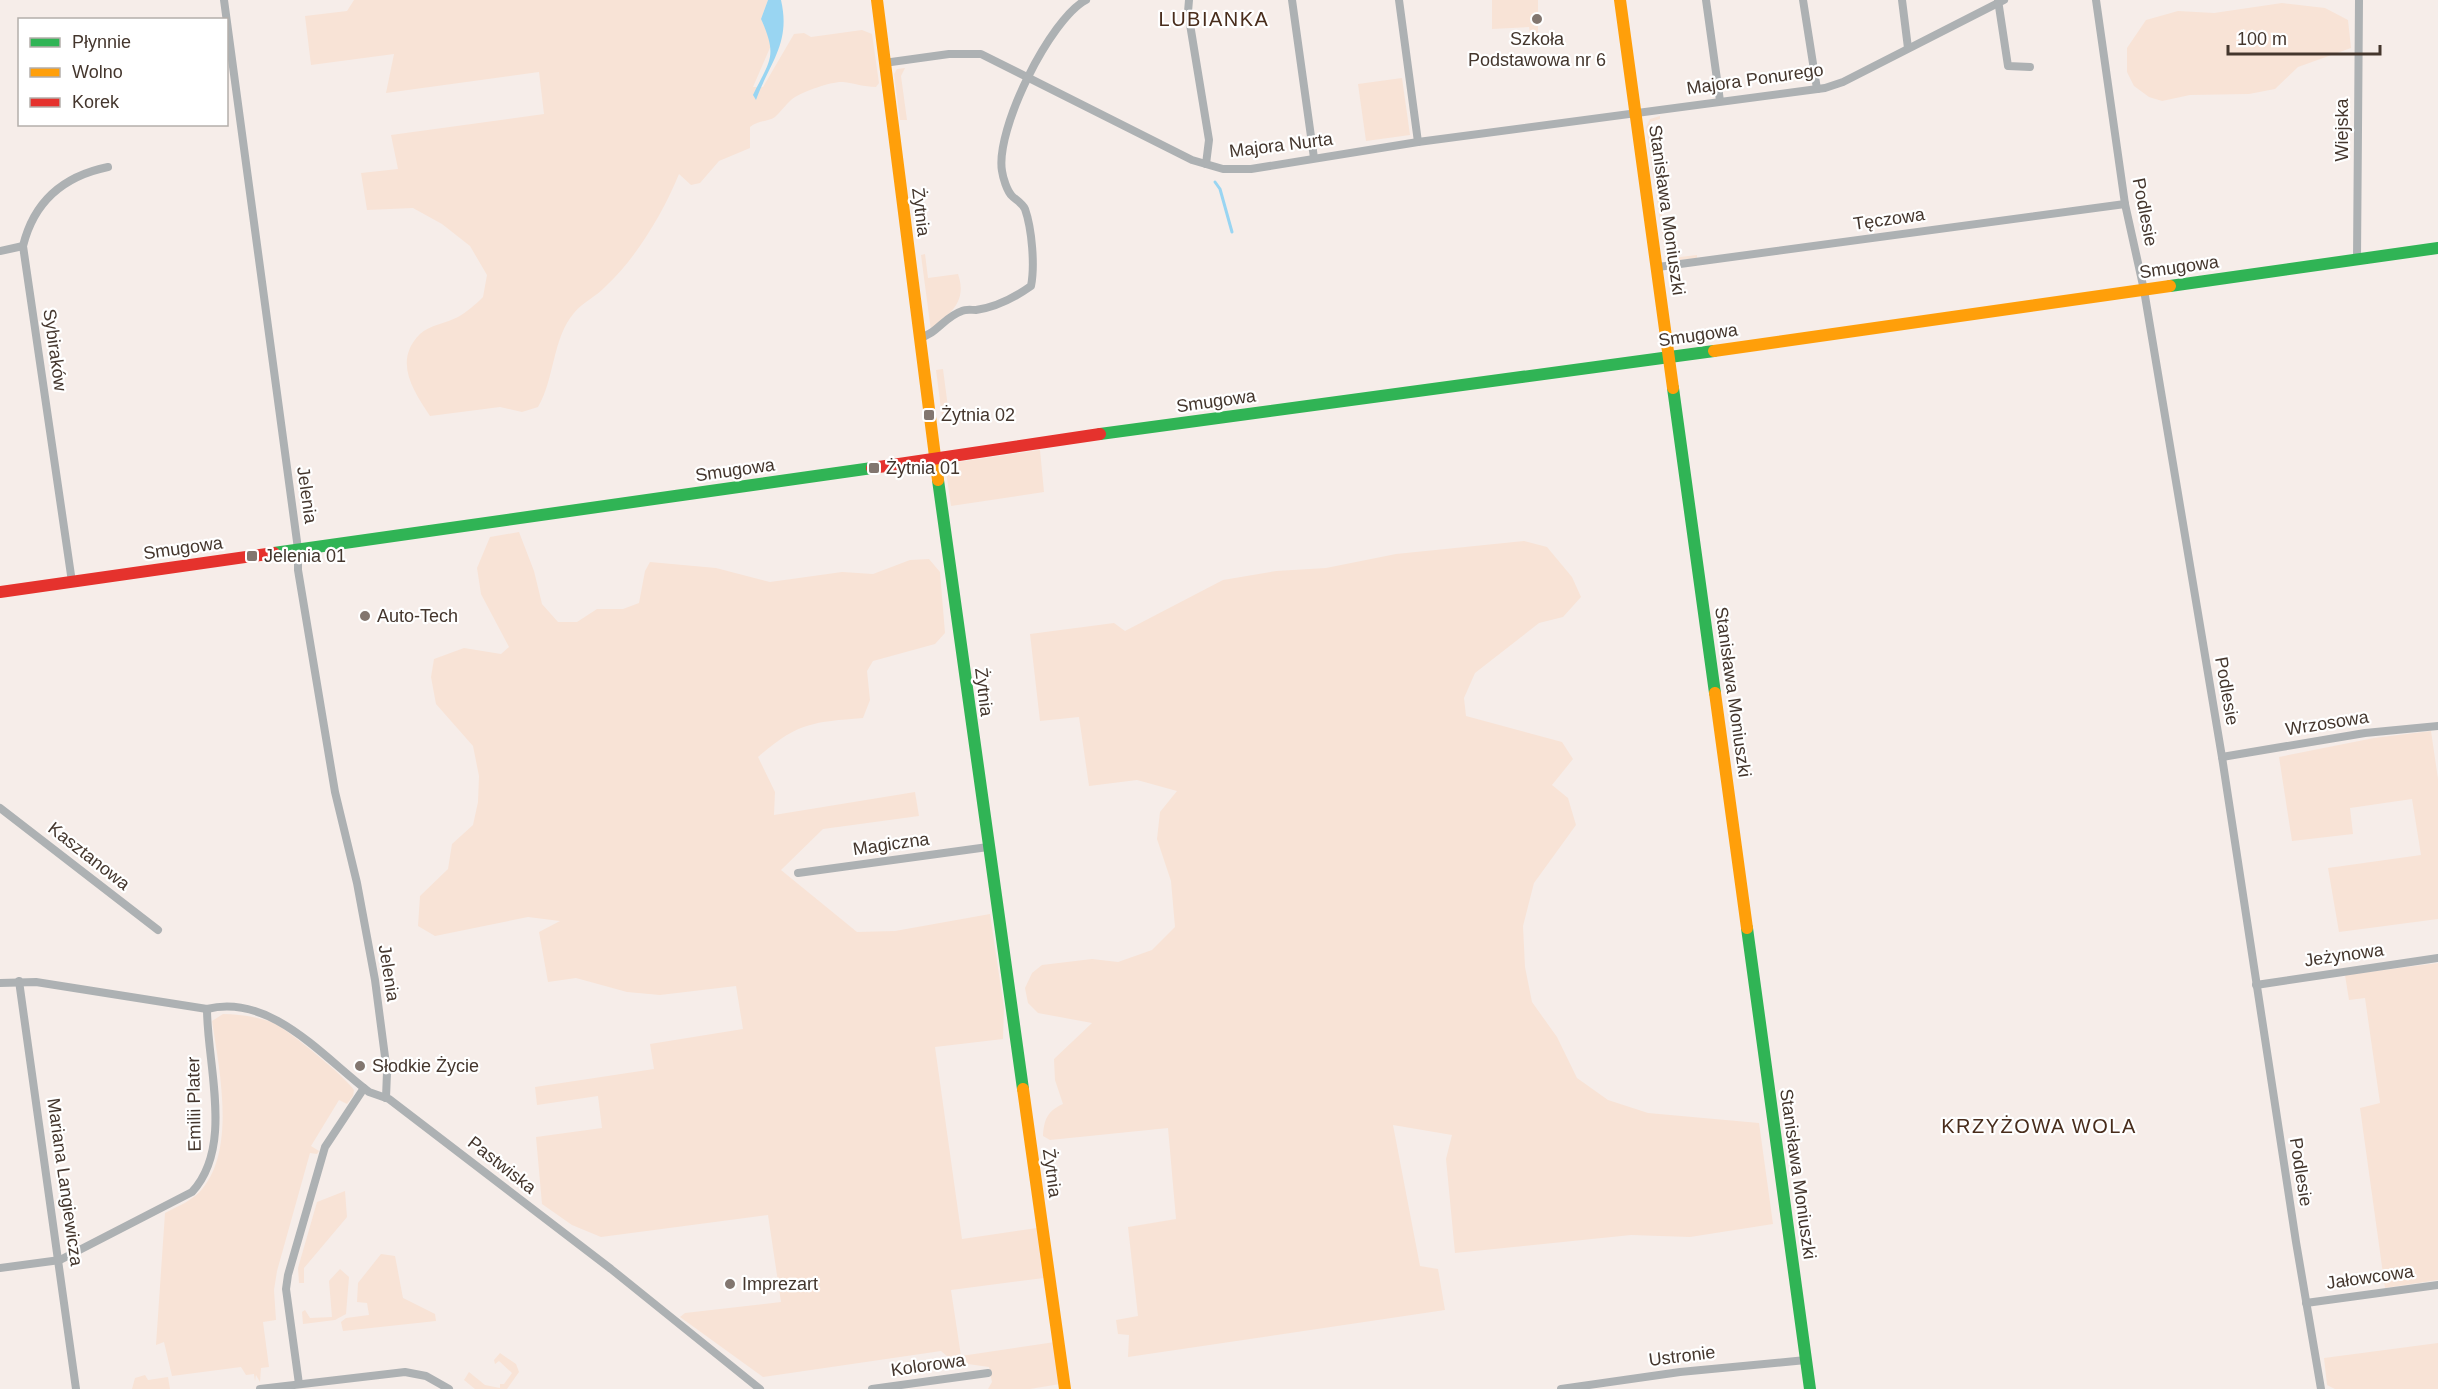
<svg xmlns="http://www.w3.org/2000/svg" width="2438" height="1389" font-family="Arial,sans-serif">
  <rect width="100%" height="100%" fill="#f6ede9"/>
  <!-- green -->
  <g fill="#f8e3d6">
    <path d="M354,0H768L761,19L772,43L753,87H763L794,34L804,33L811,37L862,30L872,34L879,83L876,87C864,87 854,83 843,82C832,81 805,91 795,97C787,102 782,111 775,117C768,122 759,120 750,127V148L719,161L700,183L691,185L679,174C663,213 637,257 606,286C597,296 583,302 574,313C552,339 555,378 538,407L522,412L500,407L430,416C413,390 393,361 420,334C429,325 447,323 458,317C467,312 476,304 483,297L487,275L470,246L442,224L413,208L367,210L361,173L398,169L391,135L544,114L539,72L386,93L394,54L311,65L305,16L347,11Z"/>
    <path d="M1492,0H1538V35L1530,33L1529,27L1492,29Z"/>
    <path d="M2282,3L2325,8L2348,20L2351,48L2298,67L2275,89L2249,94L2190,95L2162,101L2149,97L2134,86L2127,72V48L2146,20L2178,11L2214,13Z"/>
    <path d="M905,68L901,76L907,120H900L894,74L897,69Z"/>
    <path d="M1402,78L1410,135L1366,141L1358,84Z"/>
    <path d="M1660,116V119L1650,122L1667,253L1672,258L1697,255V258L1672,261L1666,259L1646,127L1650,119Z"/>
    <path d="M925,254L928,278L958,274C968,303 949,313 931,331L921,255Z"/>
    <path d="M943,369L950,423L943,424L936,370Z"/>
    <path d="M1040,450L1044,492L951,506L945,464Z"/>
    <path d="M519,532L534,571L542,604L558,622H577L597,609H623L639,603L645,571L650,562L716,568L770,582L842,572L873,574L910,560L929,559L940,572L945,633L935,644L873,661L867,671L870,700L863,718C812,722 797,723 758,757L775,792L774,815L915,792L919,816L823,829L781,870L857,932L895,931L990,914L1004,1008L1003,1039L935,1047L962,1239L1037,1228L1044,1278L951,1290L961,1356L1055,1342L1060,1384L1030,1389H988L992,1382L989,1367L954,1362L941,1351L763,1377L680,1317L685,1313L781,1302L768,1215L601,1237L572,1225L542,1204L536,1137L602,1128L598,1096L537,1105L535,1087L654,1069L650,1044L743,1029L736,986L660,995L627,992L576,978L548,982L539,932L560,921L528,917L435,936L418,926L420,896L448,869L452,844L473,825L478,802L479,776L473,746L436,704L431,677L434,659L464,648L501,654L509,647L481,594L477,568L490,537Z"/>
    <path d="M1524,541L1547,547L1572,577L1581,597L1563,617L1539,623L1475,673L1464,698L1466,716L1562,742L1573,759L1552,785L1568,798L1576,825L1534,883L1523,926L1525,967L1532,1002L1557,1037L1577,1078L1608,1100L1648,1113L1759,1123L1773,1224L1690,1237L1631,1235L1455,1253L1446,1159L1452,1135L1393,1125L1420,1266L1438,1269L1445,1310L1128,1357L1129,1335L1118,1334L1116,1320L1138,1316L1128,1227L1176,1219L1168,1128L1050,1140L1043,1136C1044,1120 1047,1111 1063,1104L1055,1080L1054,1059L1092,1023L1038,1013L1028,1003L1025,988L1032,973L1042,965L1092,959L1118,962L1152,950L1175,927L1171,881L1157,839L1160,812L1177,791L1137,780L1089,786L1079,717L1040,721L1030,634L1114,623L1125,631L1223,580L1276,571L1326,568L1396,554Z"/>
    <path d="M2431,731L2438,779V919L2339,932L2328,868L2421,855L2412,799L2350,808L2353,834L2292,841L2279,757L2374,738Z"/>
    <path d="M2438,963V1280L2385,1288L2360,1108L2380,1103L2365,998L2349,1000L2345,975Z"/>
    <path d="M223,1014C239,1014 258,1017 274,1023C287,1029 347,1078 354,1090L353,1096L347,1104L339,1100L311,1146L319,1151L317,1154L310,1153L277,1271L274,1290L276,1320L263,1322L269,1367L261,1368L260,1382L256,1375L255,1381L254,1374L246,1375L241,1367L172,1376L164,1342L156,1345L165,1213C178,1206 194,1200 203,1188C236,1147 219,1068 212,1021Z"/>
    <path d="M345,1191L347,1217L304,1268V1283H299L298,1268L317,1202Z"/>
    <path d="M381,1254L395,1256L403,1298L435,1314L436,1321L343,1331L341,1322L346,1318L369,1315L367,1303L357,1302L358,1283Z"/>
    <path d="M340,1269L349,1277L346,1314L335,1320L303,1324L302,1312L305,1310L310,1318L332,1317L329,1281Z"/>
    <path d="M2438,1343V1389H2335L2327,1385L2324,1358Z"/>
    <path d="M500,1353L516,1364L519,1372L507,1389H475L464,1380L469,1372L485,1385L500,1388V1384H504L512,1373L499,1361L495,1364L494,1360Z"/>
    <path d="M145,1375L148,1380L168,1377L170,1389H132L135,1378Z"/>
  </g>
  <!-- water -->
  <path fill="#99d5f2" d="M768,0H781C791,43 770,62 756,100L753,95C770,60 778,57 761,19Z"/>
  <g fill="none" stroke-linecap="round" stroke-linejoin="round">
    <!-- stream -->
    <path stroke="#99d5f2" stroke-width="3" d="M1215,182L1220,189L1232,232"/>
    <!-- street -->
    <g stroke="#adb1b3" stroke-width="8">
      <path d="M224,0L298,549V570L335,792L357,883L375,980L387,1072L386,1098"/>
      <path d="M1189,0L1188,12L1209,140L1206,164"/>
      <path d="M1292,0L1314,158"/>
      <path d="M1399,0L1418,142"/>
      <path d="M1706,0L1720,101"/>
      <path d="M1803,0L1817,89"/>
      <path d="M1902,0L1908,48"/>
      <path d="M1998,0L2008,66L2030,67"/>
      <path d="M2096,0L2125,204L2144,290L2222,757L2296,1242L2321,1389"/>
      <path d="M884,63L949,54H981L1192,160L1223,169H1251L1418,142L1825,88L1843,82L2004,0"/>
      <path d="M0,251L23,246"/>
      <path d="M2357,260L2359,0"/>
      <path d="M1658,267L2125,204"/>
      <path d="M919,338C937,334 944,317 962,311C966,309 971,310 976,310C997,307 1014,298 1031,286C1035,266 1032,229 1025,209C1022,203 1016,200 1012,196C1007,191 1003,178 1002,171C995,130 1050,19 1086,0"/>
      <path d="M72,582L23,246C34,201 64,176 108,167"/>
      <path d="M2222,757L2365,733L2438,726"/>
      <path d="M0,808L158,930"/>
      <path d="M798,873L988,847"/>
      <path d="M19,981L76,1389"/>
      <path d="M0,983L36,982L207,1009C207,1065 234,1147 192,1192L60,1260L0,1268"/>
      <path d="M2256,985L2438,958"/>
      <path d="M207,1009C270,993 322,1056 369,1092L389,1099L611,1269L760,1389"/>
      <path d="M2306,1303L2438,1285"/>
      <path d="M299,1384L286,1289L288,1275L325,1147L364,1088"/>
      <path d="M260,1389L405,1372L426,1376L449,1389"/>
      <path d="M872,1389L988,1373"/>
      <path d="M1561,1389L1680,1372L1806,1360"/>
    </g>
    <!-- fast -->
    <g stroke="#30b455" stroke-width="12">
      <path d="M2170,286L2438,248"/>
      <path d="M1673,388L1715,693"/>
      <path d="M1100,434L1714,351"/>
      <path d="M938,480L1023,1089"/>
      <path d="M274,553L872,468"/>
      <path d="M1747,928L1810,1389"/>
    </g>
    <!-- slow -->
    <g stroke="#ff9f0a" stroke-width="12">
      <path d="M877,0L938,480"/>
      <path d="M1620,0L1673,388"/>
      <path d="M1714,351L2170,286"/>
      <path d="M1715,693L1747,928"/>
      <path d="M1023,1089L1065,1389"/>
    </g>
    <!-- jam -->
    <g stroke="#e5322d" stroke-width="12">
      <path d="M872,468L1100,434"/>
      <path d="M0,592L274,553"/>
    </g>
  </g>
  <!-- markers -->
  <g fill="#82766f" stroke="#fff" stroke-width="2">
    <circle cx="1537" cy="19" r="6"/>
    <rect x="923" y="409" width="12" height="12" rx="3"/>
    <rect x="868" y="462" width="12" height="12" rx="3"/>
    <rect x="246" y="550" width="12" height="12" rx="3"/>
    <circle cx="365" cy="616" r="6"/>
    <circle cx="360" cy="1066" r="6"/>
    <circle cx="730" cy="1284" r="6"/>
  </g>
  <g text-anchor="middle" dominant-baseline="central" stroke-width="4.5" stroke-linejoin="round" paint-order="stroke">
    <!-- poi labels -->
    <g font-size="18" fill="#44362d" stroke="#fff" text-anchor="start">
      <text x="1537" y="39" text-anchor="middle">Szkoła<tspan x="1537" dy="21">Podstawowa nr 6</tspan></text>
      <text x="941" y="415">Żytnia 02</text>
      <text x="886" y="468">Żytnia 01</text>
      <text x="264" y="556">Jelenia 01</text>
      <text x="377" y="616">Auto-Tech</text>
      <text x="372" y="1066">Słodkie Życie</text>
      <text x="742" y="1284">Imprezart</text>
    </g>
    <!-- street labels -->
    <g font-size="18" fill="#44362d" stroke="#fff">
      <text transform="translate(1755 79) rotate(-8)">Majora Ponurego</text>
      <text transform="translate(2342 130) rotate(-90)">Wiejska</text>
      <text transform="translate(1281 145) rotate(-7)">Majora Nurta</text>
      <text transform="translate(1667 210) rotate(82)">Stanisława Moniuszki</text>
      <text transform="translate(921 212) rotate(83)">Żytnia</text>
      <text transform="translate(2145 212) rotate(79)">Podlesie</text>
      <text transform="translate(1889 219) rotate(-8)">Tęczowa</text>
      <text transform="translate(2179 267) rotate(-8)">Smugowa</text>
      <text transform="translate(1698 335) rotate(-8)">Smugowa</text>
      <text transform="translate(55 350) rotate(82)">Sybiraków</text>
      <text transform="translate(1216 401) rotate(-8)">Smugowa</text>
      <text transform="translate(735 470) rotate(-8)">Smugowa</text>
      <text transform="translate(307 495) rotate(82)">Jelenia</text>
      <text transform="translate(183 548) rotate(-8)">Smugowa</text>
      <text transform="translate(2227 691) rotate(80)">Podlesie</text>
      <text transform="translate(984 692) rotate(83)">Żytnia</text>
      <text transform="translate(1733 692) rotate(82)">Stanisława Moniuszki</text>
      <text transform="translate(2327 723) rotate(-9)">Wrzosowa</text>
      <text transform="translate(891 844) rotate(-8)">Magiczna</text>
      <text transform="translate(89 856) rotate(38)">Kasztanowa</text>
      <text transform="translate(2344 955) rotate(-8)">Jeżynowa</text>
      <text transform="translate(389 973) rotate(81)">Jelenia</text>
      <text transform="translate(194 1104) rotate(-91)">Emilii Plater</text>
      <text transform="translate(502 1165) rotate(38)">Pastwiska</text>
      <text transform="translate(2301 1172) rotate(81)">Podlesie</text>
      <text transform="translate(1052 1173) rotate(82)">Żytnia</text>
      <text transform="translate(1798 1174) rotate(82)">Stanisława Moniuszki</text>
      <text transform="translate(65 1182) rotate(82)">Mariana Langiewicza</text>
      <text transform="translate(2370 1277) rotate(-8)">Jałowcowa</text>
      <text transform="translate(1682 1356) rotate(-7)">Ustronie</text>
      <text transform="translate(928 1365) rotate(-8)">Kolorowa</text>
    </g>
    <!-- neighbourhood labels -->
    <g font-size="20" letter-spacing="1.5" fill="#492d1c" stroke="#fff">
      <text x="1214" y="19">LUBIANKA</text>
      <text x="2039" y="1126">KRZYŻOWA WOLA</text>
    </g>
  </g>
  <!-- legend -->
  <rect x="18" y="18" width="210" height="108" fill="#ffffff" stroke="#b4afab" stroke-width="1.5"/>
  <rect x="30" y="38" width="30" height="9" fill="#30b455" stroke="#b4afab" stroke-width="1.5"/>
  <text x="72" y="48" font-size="18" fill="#44362d">Płynnie</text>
  <rect x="30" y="68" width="30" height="9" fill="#ff9f0a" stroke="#b4afab" stroke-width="1.5"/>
  <text x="72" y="78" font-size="18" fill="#44362d">Wolno</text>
  <rect x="30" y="98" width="30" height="9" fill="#e5322d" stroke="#b4afab" stroke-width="1.5"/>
  <text x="72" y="108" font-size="18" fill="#44362d">Korek</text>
  <!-- scale -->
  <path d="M2228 45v9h152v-9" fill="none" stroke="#44362d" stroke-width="3"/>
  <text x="2237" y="45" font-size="18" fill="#44362d" stroke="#ffffff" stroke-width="4.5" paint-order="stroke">100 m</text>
</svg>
